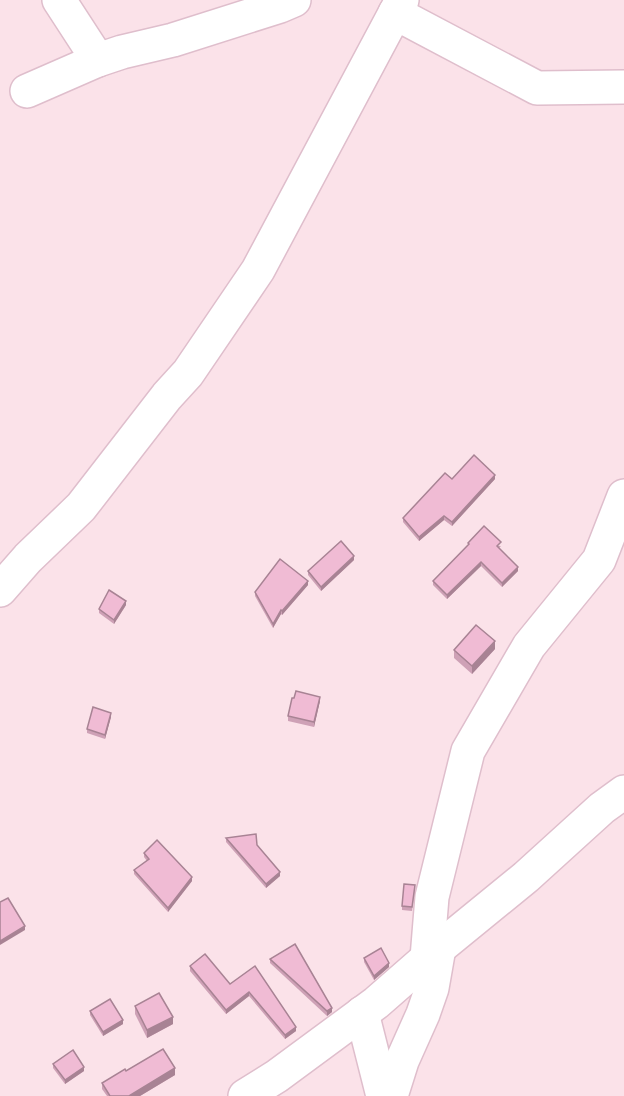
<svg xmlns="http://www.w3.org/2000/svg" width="624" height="1096" font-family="'PT Sans Narrow',sans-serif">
  <rect width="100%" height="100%" fill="#fbe2e9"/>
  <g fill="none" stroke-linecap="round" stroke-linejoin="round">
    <defs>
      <g id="minor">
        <path d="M59,0L98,60"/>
        <path d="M395,13L537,88L624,87"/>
        <path d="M27,91L98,60L122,52L173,40L280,6L294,0"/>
        <path d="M0,590L28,558L81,507L167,396L188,373L258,270L402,0"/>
        <path d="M427,958L432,897L468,751L529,646L599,560L624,496"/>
        <path d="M362,1013L383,1096"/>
        <path d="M245,1096L277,1076L376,1003L439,948L526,877L602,808L624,792"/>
        <path d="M391,1096L402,1061L423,1014L432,988L439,948"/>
      </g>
    </defs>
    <!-- minor casing -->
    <use href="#minor" stroke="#dfbecc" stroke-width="36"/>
    <!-- minor -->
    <use href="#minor" stroke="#fff" stroke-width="33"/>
  </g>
  <!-- wall -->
  <g fill="#cea1b6">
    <path d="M452,479H495L452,526L444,520L419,541L403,522V518Z"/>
    <path d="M468,543L501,546L499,548L518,571L502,587L481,566L447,599L433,585V581L468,545Z"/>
    <path d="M354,560L321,591L308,575V571Z"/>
    <path d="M308,585L282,615L281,614L273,628L255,596V592Z"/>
    <path d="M126,605L114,624L99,613V609Z"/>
    <path d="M495,649L472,674L454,658V650Z"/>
    <path d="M320,701L314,727L288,721V716Z"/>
    <path d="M111,717L105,739L87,733V729Z"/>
    <path d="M226,838L257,845L280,876L266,888L226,842Z"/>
    <path d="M144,853L192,881L168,912L134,874V870L147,861L144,857Z"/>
    <path d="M415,889L412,911L402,910V906Z"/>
    <path d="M364,958L389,967L374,980L364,962Z"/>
    <path d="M270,959L332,1012L327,1016L270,963Z"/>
    <path d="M190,966L230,984L255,966L296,1031L285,1039L249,996L226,1014L190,971Z"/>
    <path d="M135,1006L173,1024L147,1038L135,1014Z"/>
    <path d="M90,1011L123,1024L103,1036L90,1015Z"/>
    <path d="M53,1064L84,1071L65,1084L53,1068Z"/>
    <path d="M126,1071L175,1075L140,1096H107L102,1089V1083Z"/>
  </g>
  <!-- shaded-wall -->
  <g fill="#a88394">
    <path d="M495,475V479L452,526V522Z"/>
    <path d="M444,516V520L419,541V537Z"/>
    <path d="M354,556V560L321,591V587Z"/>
    <path d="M481,562V566L447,599V595Z"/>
    <path d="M518,567V571L502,587V583Z"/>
    <path d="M308,581V585L282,615V611Z"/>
    <path d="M126,601V605L114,624V620Z"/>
    <path d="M281,610V614L273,628V624Z"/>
    <path d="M495,641V649L472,674V666Z"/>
    <path d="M320,697V701L314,727V722Z"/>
    <path d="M111,713V717L105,739V735Z"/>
    <path d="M280,872V876L266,888V884Z"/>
    <path d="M192,877V881L168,912V908Z"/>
    <path d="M25,926V930L0,945V941Z"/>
    <path d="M389,963V967L374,980V976Z"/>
    <path d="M249,992V996L226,1014V1010Z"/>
    <path d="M332,1008V1012L327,1016V1011Z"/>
    <path d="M173,1017V1024L147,1038V1030Z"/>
    <path d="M123,1020V1024L103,1036V1032Z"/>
    <path d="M296,1027V1031L285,1039V1035Z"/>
    <path d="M84,1067V1071L65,1084V1080Z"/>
    <path d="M175,1068V1075L140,1096H129Z"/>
  </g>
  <!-- building -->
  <g fill="#f0bbd4" stroke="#a88394" stroke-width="1.5">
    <path d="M474,455L495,475L452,522L444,516L419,537L403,518L445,473L452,479Z"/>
    <path d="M484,526L501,542L497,546L518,567L502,583L481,562L447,595L433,581L469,544L468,543Z"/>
    <path d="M341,541L354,556L321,587L308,571Z"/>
    <path d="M280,559L308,581L282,611L281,610L273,624L255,592Z"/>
    <path d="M109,590L126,601L114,620L99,609Z"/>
    <path d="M476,625L495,641L472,666L454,650Z"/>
    <path d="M296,691L320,697L314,722L288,716L292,698H294Z"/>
    <path d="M93,707L111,713L105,735L87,729Z"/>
    <path d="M256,834L257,845L280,872L266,884L226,838Z"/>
    <path d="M157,840L192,877L168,908L134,870L149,859L144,853Z"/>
    <path d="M404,884L415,885L412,907L402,906Z"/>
    <path d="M8,898L25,926L0,941V902Z"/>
    <path d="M295,944L332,1008L327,1011L270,959Z"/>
    <path d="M381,948L389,963L374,976L364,958Z"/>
    <path d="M205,954L230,984L255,966L296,1027L285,1035L249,992L226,1010L190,966Z"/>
    <path d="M159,993L173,1017L147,1030L135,1006Z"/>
    <path d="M110,999L123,1020L103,1032L90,1011Z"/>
    <path d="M163,1049L175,1068L129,1096H110L102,1083L125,1069L126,1071Z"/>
    <path d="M73,1050L84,1067L65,1080L53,1064Z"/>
  </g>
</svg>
